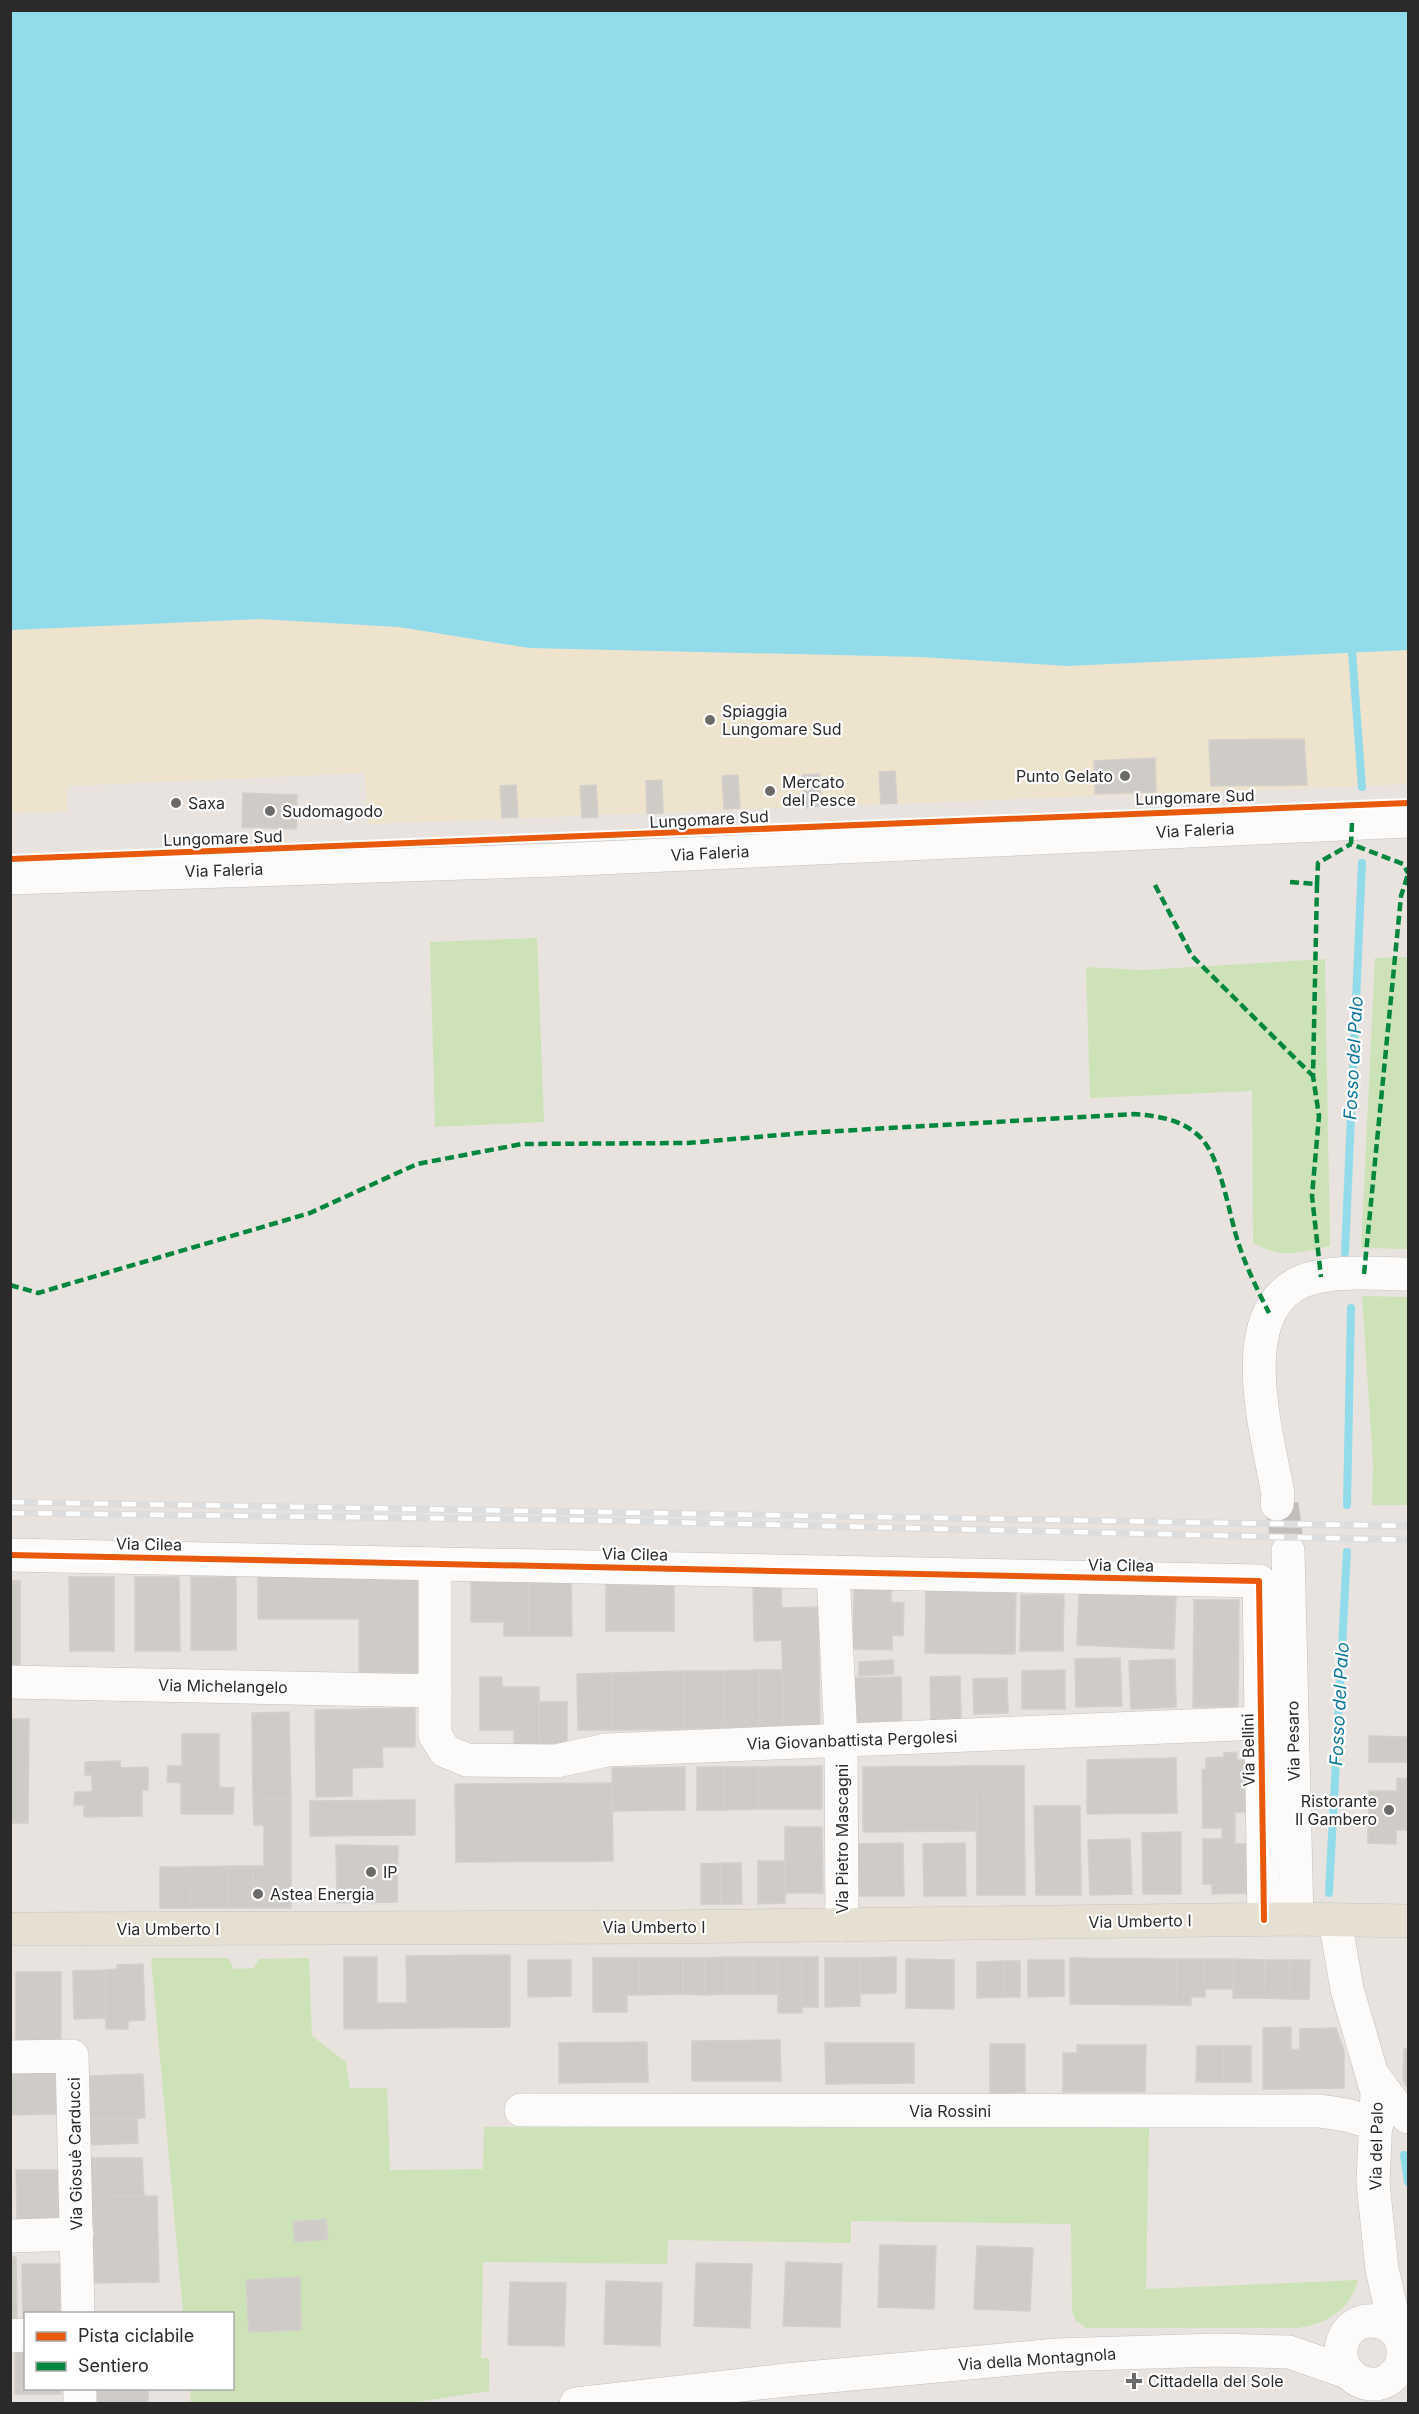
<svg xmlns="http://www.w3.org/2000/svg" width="1419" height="2414" font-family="Inter,sans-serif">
  <rect width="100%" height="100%" fill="#e8e3df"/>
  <!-- green -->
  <g fill="#cde3b7" fill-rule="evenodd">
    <path d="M537,938L544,1122L435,1127L430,942Z"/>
    <path d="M1408,957V1249L1361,1248L1375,958Z"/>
    <path d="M1325,959L1330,1246C1297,1253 1284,1259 1253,1243L1252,1091L1090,1098L1086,967L1143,970Z"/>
    <path d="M1362,1296L1408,1297V1505H1372L1373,1463Z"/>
    <path d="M151,1958H228L234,1969L254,1968L259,1959L309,1958L312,2036L346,2062L350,2088H387L390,2170L483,2169L484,2127L1149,2128L1146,2289L1358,2280C1350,2310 1328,2323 1298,2328H1086L1076,2321L1072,2312L1071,2224L851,2221V2243L668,2240L667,2264L483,2262L481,2358H489V2391L403,2404L191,2403L190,2389L232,2388V2314L183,2313ZM326,2219L328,2239L295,2242L293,2223ZM299,2277L301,2329L249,2332L247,2280Z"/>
  </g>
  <!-- sand -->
  <path fill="#eee4cd" d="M259,619L399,627L529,648L921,657L1068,666L1408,650V784L368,824L365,773L67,786V811L11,813V630Z"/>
  <!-- water -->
  <path fill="#92dbea" d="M11,10L1408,11V650L1068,666L921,657L529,648L399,627L259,619L11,630Z"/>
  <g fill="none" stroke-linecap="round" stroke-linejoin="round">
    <!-- stream -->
    <g stroke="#92dbea" stroke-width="8">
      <path d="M1352,651L1362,787"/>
      <path d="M1345,1253L1362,863"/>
      <path d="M1347,1505L1351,1308"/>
      <path d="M1329,1893L1347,1552"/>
      <path d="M1404,2155L1408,2182"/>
    </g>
  </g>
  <!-- building -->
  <g fill="#cfccc8" stroke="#d3cfcb" stroke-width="1.5">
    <path d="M1304,739L1307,785L1211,786L1209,740Z"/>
    <path d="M1155,758L1156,792L1095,794L1094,761Z"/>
    <path d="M895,771L897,803L881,804L879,772Z"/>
    <path d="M819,774L821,806L805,808L803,775Z"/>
    <path d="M738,775L740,808L724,809L722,776Z"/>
    <path d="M662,780L663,813L647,814L646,781Z"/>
    <path d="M516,785L518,817L502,818L500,786Z"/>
    <path d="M596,785L598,817L582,818L580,786Z"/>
    <path d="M243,793L297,795L296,829L242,827Z"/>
    <path d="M258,1571L418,1572V1673L359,1672V1619H258Z"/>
    <path d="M69,1577H114V1651H70Z"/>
    <path d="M135,1577H179L180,1651H135Z"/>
    <rect x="191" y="1577" width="45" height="73"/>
    <path d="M529,1579V1636H504V1622H471V1580Z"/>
    <path d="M529,1579H571L572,1636H529Z"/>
    <path d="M753,1580H781L782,1640L754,1641Z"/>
    <rect x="10" y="1581" width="10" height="84"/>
    <path d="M854,1583L891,1584V1602L904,1603L903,1636L892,1635V1650L853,1649Z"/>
    <rect x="606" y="1585" width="68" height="46"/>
    <path d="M926,1590L1016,1591L1015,1654L925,1653Z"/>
    <path d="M1079,1592L1176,1595L1174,1649L1077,1645Z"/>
    <path d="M1021,1595H1064L1063,1651H1020Z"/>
    <path d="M1194,1600H1239L1238,1707H1193Z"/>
    <path d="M818,1607L820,1726H784L781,1608Z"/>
    <path d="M1120,1658L1122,1706L1076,1707L1075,1659Z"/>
    <path d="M1175,1659L1176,1707L1131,1709L1129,1661Z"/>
    <path d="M893,1660L894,1674L859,1676V1662Z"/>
    <path d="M759,1670L760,1727L725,1728L724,1671Z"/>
    <path d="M759,1670H782L784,1726L760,1727Z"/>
    <path d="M1065,1670V1709H1022V1671Z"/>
    <path d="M683,1671L684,1729L613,1730L612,1673Z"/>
    <path d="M683,1671H724L725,1728L684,1729Z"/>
    <path d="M612,1673L613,1730H578L577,1674Z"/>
    <path d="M960,1676L961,1720L931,1721L930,1677Z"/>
    <path d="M480,1677H502V1687H539V1744L514,1745V1730H480Z"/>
    <path d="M901,1677L902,1725L856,1727L855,1678Z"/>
    <path d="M1007,1678L1008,1713L974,1714L973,1679Z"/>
    <rect x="539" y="1702" width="28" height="42"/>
    <path d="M415,1708V1747H382L383,1767L352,1768V1796L316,1797L315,1710Z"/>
    <path d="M289,1712L291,1799L253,1800L252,1713Z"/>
    <path d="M10,1719H29L28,1823H10Z"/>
    <path d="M182,1734H219V1787L234,1788L233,1814H181V1783L167,1782L168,1766H182Z"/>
    <path d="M1369,1736L1407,1737V1762H1369Z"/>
    <path d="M1237,1752V1760H1245L1246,1812H1235V1844H1246L1247,1893L1212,1894V1884H1203V1839H1222V1828H1203L1202,1770L1206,1769V1758L1224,1757V1753Z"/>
    <path d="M1176,1758L1177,1813L1087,1814V1760Z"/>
    <path d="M120,1761V1768L148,1767V1790H142V1816L84,1817V1805H74L75,1792H92V1775H85V1762Z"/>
    <path d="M822,1766V1809H758V1767Z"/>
    <path d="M976,1766V1831L863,1832V1767Z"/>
    <path d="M976,1766H1024L1025,1895H977Z"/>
    <path d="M685,1767V1810L613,1811L612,1768Z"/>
    <rect x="697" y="1767" width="28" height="43"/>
    <path d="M725,1767H758V1809L725,1810Z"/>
    <path d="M1397,1778L1408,1779V1830H1396V1844L1368,1843L1369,1791H1397Z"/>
    <path d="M612,1783L613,1861L456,1862L455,1784Z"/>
    <path d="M291,1799V1908H253V1866H264V1825H254L253,1800Z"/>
    <path d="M415,1800V1835L310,1836V1801Z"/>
    <path d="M1034,1806H1080L1081,1895H1036Z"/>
    <path d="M785,1827H822L823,1893H785Z"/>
    <path d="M1181,1832V1894H1143L1142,1833Z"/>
    <path d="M1130,1839L1132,1894L1090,1895L1088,1840Z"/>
    <path d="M903,1843L904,1896H859L857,1844Z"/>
    <path d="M965,1843L966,1896H924L923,1844Z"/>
    <path d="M336,1845L398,1846L397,1902L337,1903Z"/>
    <path d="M758,1861H785V1903L758,1904Z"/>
    <path d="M721,1863V1904H701V1864Z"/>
    <path d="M721,1863H741L742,1904H721Z"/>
    <path d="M228,1866H253V1908H229Z"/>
    <path d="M228,1866L229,1908H190L189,1867Z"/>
    <path d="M160,1867H189L190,1908H160Z"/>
    <path d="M510,1955V2027L344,2029V1957H377V2003H407L406,1956Z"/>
    <path d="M726,1957V1994L705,1995V1958Z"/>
    <rect x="726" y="1957" width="28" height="37"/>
    <path d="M754,1957H778L779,1994H754Z"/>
    <rect x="778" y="1957" width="24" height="56"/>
    <rect x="802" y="1957" width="16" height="50"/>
    <path d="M896,1957V1993L860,1994V1958Z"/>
    <path d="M593,1958H640V1995H627V2012H593Z"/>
    <path d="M640,1958H683V1994L640,1995Z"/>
    <path d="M683,1958H705V1995L683,1994Z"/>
    <path d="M825,1958H860V2006L825,2007Z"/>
    <path d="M1070,1958L1177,1959L1176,2005L1070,2004Z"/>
    <path d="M906,1959L954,1960V2009L906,2008Z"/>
    <path d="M1177,1959H1205V1997H1191V2005H1176Z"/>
    <rect x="1205" y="1959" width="29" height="30"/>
    <path d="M1234,1959L1265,1960L1264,1998H1233Z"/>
    <path d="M528,1960H571V1996L528,1997Z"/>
    <path d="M1028,1960H1064V1996L1028,1997Z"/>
    <path d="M1265,1960H1290V1999L1264,1998Z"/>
    <path d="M1290,1960H1310L1309,1999H1290Z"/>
    <path d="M1004,1961V1997L977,1998V1962Z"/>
    <rect x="1004" y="1961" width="16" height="36"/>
    <path d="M143,1964L145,2020L128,2021V2029H106L105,1970L117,1969V1965Z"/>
    <path d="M105,1970L106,2018L74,2019L73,1971Z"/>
    <rect x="16" y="1972" width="45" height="74"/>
    <path d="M1291,2027V2050L1300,2049V2029L1336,2028L1344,2051V2088L1263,2089V2028Z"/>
    <path d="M780,2040L781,2081H692V2041Z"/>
    <path d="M647,2042L648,2082L559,2083V2043Z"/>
    <path d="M825,2043H914V2083L826,2084Z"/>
    <path d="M990,2044H1025V2092L990,2093Z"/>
    <path d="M1077,2045H1146L1145,2092H1063V2053H1077Z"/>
    <path d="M1197,2046H1223V2082H1196Z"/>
    <rect x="1223" y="2046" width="28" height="36"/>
    <path d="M1404,2049H1408V2089L1403,2079Z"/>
    <path d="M10,2073H56V2114L10,2115Z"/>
    <path d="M143,2074L145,2118L90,2120L89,2076Z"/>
    <path d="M137,2118L138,2143L90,2145V2120Z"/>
    <path d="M91,2158H142L144,2197H91Z"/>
    <path d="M16,2170H61V2219L17,2220Z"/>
    <path d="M157,2196L159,2282L94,2283L91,2197Z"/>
    <path d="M326,2219L328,2239L295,2242L293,2222Z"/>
    <path d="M880,2245L936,2246L934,2309L878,2307Z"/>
    <path d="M977,2246L1033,2248L1030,2311L974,2309Z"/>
    <path d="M10,2257H16L17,2319H10Z"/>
    <path d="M786,2262L842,2264L840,2327L783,2326Z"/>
    <path d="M696,2263L752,2264L750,2328L694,2326Z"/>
    <path d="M22,2264H60V2314H26V2318H23Z"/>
    <path d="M300,2277L301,2330L249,2332L246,2280Z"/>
    <path d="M606,2281L662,2283L660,2346L604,2344Z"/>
    <path d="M510,2282L566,2283L564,2346L508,2345Z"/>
    <path d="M15,2352H26V2388H61V2394H15Z"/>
    <rect x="96" y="2388" width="52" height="16"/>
  </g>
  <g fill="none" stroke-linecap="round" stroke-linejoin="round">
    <!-- minor-tunnel -->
    <path stroke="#c2bebb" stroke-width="33" stroke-dasharray="33 16" stroke-linecap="butt" d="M1282,1504L1288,1551"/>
    <defs>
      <g id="minor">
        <path d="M10,878L557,860L1408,821"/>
        <path d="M1277,1504L1278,1494C1268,1436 1230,1311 1303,1281C1334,1269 1376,1274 1408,1274"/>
        <path d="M1288,1551L1297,1919"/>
        <path d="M10,1555L1259,1581L1264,1920"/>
        <path d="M435,1564V1735L445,1751L467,1760L556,1761L607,1750L1261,1723"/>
        <path d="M833,1572L841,1740L842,1925"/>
        <path d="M10,1682L435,1691"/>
        <path d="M1335,1920L1347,1989L1377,2092L1373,2183L1382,2269L1396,2331"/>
        <path d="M10,2057L72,2056L78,2314"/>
        <path d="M1375,2078L1397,2108L1408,2117"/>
        <path d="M521,2110L1320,2111L1346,2115L1377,2124"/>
        <path d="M10,2236L77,2234"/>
        <path d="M10,2336L26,2335"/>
        <path d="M1401,2365C1416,2321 1353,2303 1342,2344C1335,2369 1361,2391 1384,2382C1396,2377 1399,2366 1408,2361"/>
        <path d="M80,2388V2404"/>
        <path d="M576,2404L786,2380L1056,2355L1216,2350L1289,2352L1347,2372"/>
      </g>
      <path id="major" d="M10,1929L667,1927L1297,1919L1408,1921"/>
    </defs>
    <!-- minor casing -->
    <use href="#minor" stroke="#c2c0c1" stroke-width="34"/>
    <!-- major casing -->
    <use href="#major" stroke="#c4c2c1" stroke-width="34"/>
    <!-- minor -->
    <use href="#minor" stroke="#fcfbfa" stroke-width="33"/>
    <!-- major -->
    <use href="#major" stroke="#e6e0d3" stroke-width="33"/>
    <defs>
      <g id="rail">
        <path d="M10,1502L1408,1526"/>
        <path d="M10,1513L574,1520L1408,1540"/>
      </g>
    </defs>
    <!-- rail casing -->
    <use href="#rail" stroke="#ddddde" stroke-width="7"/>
    <!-- rail -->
    <use href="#rail" stroke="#fff" stroke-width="4.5" stroke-dasharray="14" stroke-linecap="butt"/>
    <!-- quiet -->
    <g stroke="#00873e" stroke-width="4.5" stroke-dasharray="9 4.5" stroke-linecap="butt">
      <path d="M1352,823L1351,844L1403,864L1408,873"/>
      <path d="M1290,882L1317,884L1318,863L1351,844"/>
      <path d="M1317,884L1313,1076L1319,1116L1312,1196L1321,1277"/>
      <path d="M1155,885L1192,956L1313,1076"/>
      <path d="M1364,1274L1401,896L1408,874"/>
      <path d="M10,1285L38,1293L310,1213L417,1164L522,1144L688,1143L803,1133L1134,1114C1158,1116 1182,1119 1201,1138C1222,1160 1229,1216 1239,1245C1247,1269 1258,1291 1269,1313"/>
    </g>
    <defs>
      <g id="cycleway">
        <path d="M10,859L1408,803"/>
        <path d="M10,1555L1259,1581L1264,1920"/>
      </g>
    </defs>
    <!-- cycleway casing -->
    <use href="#cycleway" stroke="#fff" stroke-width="10"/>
    <!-- cycleway -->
    <use href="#cycleway" stroke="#e8590c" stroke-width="6"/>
  </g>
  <!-- markers -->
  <g fill="#6c6b69" stroke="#fff" stroke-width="2">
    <circle cx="710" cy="720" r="6"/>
    <circle cx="1125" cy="776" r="6"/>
    <circle cx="770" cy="791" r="6"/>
    <circle cx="176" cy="803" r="6"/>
    <circle cx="270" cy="811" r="6"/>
    <circle cx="1389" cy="1810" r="6"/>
    <circle cx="371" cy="1872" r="6"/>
    <circle cx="258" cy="1894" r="6"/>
    <path d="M1131 2372h6v6h6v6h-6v6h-6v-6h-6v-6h6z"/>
  </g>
  <g text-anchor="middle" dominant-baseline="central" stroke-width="4.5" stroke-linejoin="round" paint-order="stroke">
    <!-- poi labels -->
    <g font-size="16" fill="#2a2a2a" stroke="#fff" text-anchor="start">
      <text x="722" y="711">Spiaggia<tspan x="722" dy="18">Lungomare Sud</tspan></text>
      <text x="1113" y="776" text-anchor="end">Punto Gelato</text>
      <text x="782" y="782">Mercato<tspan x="782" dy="18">del Pesce</tspan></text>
      <text x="188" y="803">Saxa</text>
      <text x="282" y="811">Sudomagodo</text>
      <text x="1377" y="1801" text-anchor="end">Ristorante<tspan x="1377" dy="18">Il Gambero</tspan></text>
      <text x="383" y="1872">IP</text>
      <text x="270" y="1894">Astea Energia</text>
      <text x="1148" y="2381">Cittadella del Sole</text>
    </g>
    <!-- street labels -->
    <g font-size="16" fill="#2a2a2a" stroke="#fff">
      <text transform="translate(1195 797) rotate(-2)">Lungomare Sud</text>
      <text transform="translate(709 819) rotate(-3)">Lungomare Sud</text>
      <text transform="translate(1195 830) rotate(-3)">Via Faleria</text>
      <text transform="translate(223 838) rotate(-2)">Lungomare Sud</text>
      <text transform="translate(710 853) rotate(-3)">Via Faleria</text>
      <text transform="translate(224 870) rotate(-2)">Via Faleria</text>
      <text transform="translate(149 1544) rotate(1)">Via Cilea</text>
      <text transform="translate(635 1554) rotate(1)">Via Cilea</text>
      <text transform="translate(1121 1565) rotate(1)">Via Cilea</text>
      <text transform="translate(223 1686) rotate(1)">Via Michelangelo</text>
      <text transform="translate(852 1740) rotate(-2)">Via Giovanbattista Pergolesi</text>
      <text transform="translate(1293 1741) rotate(-91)">Via Pesaro</text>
      <text transform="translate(1248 1750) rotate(-91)">Via Bellini</text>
      <text transform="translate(842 1839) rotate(-90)">Via Pietro Mascagni</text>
      <text transform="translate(1140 1921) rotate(-1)">Via Umberto I</text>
      <text x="654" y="1927">Via Umberto I</text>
      <text x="168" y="1929">Via Umberto I</text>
      <text x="950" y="2111">Via Rossini</text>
      <text transform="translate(1376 2146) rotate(-89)">Via del Palo</text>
      <text transform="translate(75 2154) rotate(-91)">Via Giosuè Carducci</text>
      <text transform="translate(1037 2359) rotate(-4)">Via della Montagnola</text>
    </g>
    <!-- water labels -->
    <g font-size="18" font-style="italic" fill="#0c769b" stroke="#fff">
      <text transform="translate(1353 1058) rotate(-87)">Fosso del Palo</text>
      <text transform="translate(1339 1704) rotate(-87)">Fosso del Palo</text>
    </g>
  </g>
  <!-- border -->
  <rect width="1419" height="2414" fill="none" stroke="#2a2a2a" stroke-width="24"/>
  <!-- legend -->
  <rect x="24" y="2312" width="210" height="78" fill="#ffffff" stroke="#aaaaaa" stroke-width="1.5"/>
  <rect x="36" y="2332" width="30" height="9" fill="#e8590c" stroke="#aaaaaa" stroke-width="1.5"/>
  <text x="78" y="2342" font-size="18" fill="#2a2a2a">Pista ciclabile</text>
  <rect x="36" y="2362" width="30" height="9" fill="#00873e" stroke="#aaaaaa" stroke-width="1.5"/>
  <text x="78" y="2372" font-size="18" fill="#2a2a2a">Sentiero</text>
</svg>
